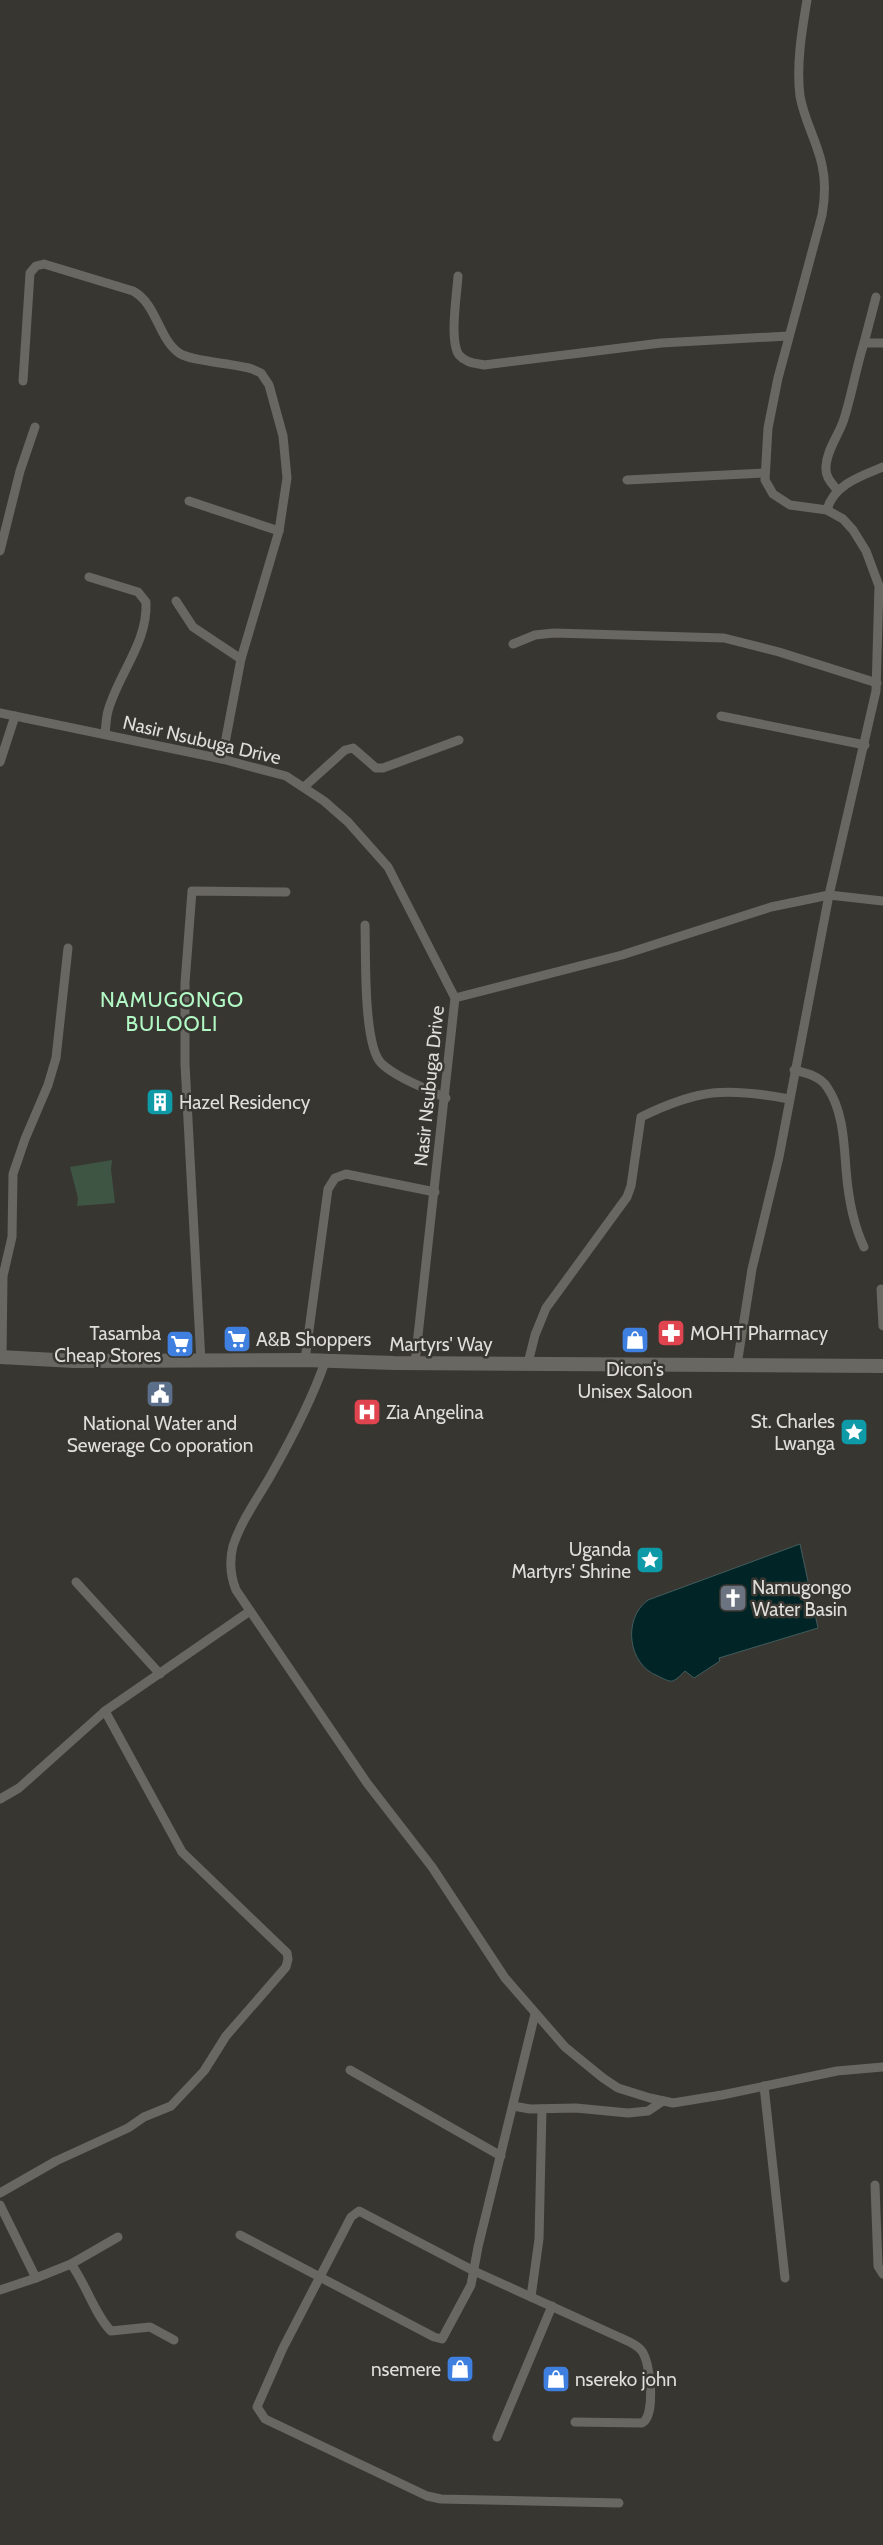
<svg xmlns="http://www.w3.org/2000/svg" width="883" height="2545" font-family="Cabin,sans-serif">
  <rect width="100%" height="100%" fill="#383631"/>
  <!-- green -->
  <path fill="#3f5544" d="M112,1160L111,1170L115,1203L77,1206L78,1198L70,1167Z"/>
  <!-- water -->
  <path fill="#012527" stroke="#435c5d" d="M800,1544L818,1628L719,1658L720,1661L694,1678L685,1671C682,1674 677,1679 673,1681C669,1682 662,1678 658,1676C628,1665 622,1619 648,1600Z"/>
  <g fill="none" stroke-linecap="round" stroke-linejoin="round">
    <!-- street -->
    <g stroke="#696762" stroke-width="9">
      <path d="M458,276C457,294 449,341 459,355C466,363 475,363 484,365L661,343L788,336"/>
      <path d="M864,343L876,297"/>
      <path d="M23,381L30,273L36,266L44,264L133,291C157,304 158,338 179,353C192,362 234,363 252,369L261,373L269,385L283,436L287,478L279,531L241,659L222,759"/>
      <path d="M627,480L765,473"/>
      <path d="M837,490C831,482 825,477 826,466C827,449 839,435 844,419C852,394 856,368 864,343H883"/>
      <path d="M189,501L279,531"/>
      <path d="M827,510C833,485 861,476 883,467"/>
      <path d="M0,551L20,471L35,427"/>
      <path d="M89,577L138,592L146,602C148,643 118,674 108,711C106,718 106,726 105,734"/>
      <path d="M176,601L193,627L241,659"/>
      <path d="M513,644L535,635L554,633L724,638L779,652L877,683"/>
      <path d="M0,713L222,759L286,776L324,801L348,822L388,867L455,998L415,1363"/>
      <path d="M721,716L865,745"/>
      <path d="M0,762L15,716"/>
      <path d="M304,787L345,750L353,748L376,768H383L459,740"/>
      <path d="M365,925C366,954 363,1044 381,1063C395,1077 427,1089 446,1098"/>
      <path d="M455,998L622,955L771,907L829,895L883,901"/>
      <path d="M794,1070C806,1073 820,1076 827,1087C843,1110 844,1142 846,1169C848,1195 853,1224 864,1247"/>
      <path d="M881,1289L883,1326"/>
      <path d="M2,1357L3,1276L12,1237L13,1174L25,1139L48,1085L56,1058L68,948"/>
      <path d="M305,1360L328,1189L335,1178L346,1174L435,1192"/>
      <path d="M201,1362L185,1064V983L192,891L286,892"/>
      <path d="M325,1362C311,1402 292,1438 271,1475C258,1498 241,1521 233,1546C229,1562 230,1575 236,1590L367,1783L432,1867L505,1978L565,2047L603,2078L618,2088L650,2098L673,2103L722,2095L837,2071L883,2067"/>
      <path d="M528,1363L535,1335L546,1308L627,1197L631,1186L641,1117C698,1089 726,1087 789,1099"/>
      <path d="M737,1365L752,1269L779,1157L829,895L876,691L879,586L866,551L853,530L843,519L827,510L790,505L773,494L765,480L768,428L778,378L822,215C825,198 826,182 822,165C817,141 804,120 800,96C796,65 802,30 807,0"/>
      <path d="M76,1582L160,1674"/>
      <path d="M0,1799L19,1788L105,1711L250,1611"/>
      <path d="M350,2070L501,2156"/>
      <path d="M764,2086L785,2278"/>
      <path d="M513,2106L530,2109L576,2108L628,2113L648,2111L663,2101"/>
      <path d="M875,2185L878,2266L883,2274"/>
      <path d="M0,2193L56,2161L128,2128L144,2117L171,2106L204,2071L226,2036L286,1967L288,1959L287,1953L182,1852L105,1711"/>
      <path d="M0,2205L36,2278L0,2290"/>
      <path d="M240,2235L434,2337L442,2339L471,2285L478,2247L535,2014"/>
      <path d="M71,2264C86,2284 95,2315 111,2331L150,2327L174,2340"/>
      <path d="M36,2278L71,2264L118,2237"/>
      <path d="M531,2297L539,2239L542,2109"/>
      <path d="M575,2422L642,2423C656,2416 651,2361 641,2350C636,2344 628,2341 621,2338L474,2271L359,2211L351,2217L283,2348L257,2407L265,2419L427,2496L441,2499L619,2503"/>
      <path d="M497,2437L552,2306"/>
    </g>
    <!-- secondary -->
    <path stroke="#696762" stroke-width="14" d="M0,1357L74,1361L305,1360L394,1363L883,1366"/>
  </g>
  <!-- icons -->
  <defs>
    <symbol id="building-square" viewBox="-11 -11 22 22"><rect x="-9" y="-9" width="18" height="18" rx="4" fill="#0f9aa8" stroke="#383631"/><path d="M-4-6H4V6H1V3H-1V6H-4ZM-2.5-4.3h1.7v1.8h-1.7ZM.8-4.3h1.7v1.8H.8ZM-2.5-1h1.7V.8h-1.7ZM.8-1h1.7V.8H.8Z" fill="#fff"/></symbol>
    <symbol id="pharmacy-square" viewBox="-11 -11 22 22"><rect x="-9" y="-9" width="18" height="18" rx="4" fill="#e0444e" stroke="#383631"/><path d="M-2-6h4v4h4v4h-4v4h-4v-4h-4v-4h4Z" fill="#fff"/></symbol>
    <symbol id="supermarket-square" viewBox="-11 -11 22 22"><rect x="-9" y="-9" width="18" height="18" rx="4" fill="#3f7fe0" stroke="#383631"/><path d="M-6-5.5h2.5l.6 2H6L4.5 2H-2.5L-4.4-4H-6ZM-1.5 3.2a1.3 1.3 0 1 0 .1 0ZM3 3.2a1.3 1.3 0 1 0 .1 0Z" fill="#fff"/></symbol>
    <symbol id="shop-square" viewBox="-11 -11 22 22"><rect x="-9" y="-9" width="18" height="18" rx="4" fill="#3f7fe0" stroke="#383631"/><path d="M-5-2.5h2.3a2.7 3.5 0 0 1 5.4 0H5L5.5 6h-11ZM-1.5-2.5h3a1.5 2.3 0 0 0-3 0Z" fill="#fff"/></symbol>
    <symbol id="civic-square" viewBox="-11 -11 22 22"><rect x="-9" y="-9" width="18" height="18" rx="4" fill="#5c6f8a" stroke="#383631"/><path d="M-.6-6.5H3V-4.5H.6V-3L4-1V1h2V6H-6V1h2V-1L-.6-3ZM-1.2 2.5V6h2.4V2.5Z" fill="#fff"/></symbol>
    <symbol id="hospital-square" viewBox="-11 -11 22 22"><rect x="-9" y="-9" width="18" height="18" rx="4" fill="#e0444e" stroke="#383631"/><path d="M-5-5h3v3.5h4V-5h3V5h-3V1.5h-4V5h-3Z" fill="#fff"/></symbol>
    <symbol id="sight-square" viewBox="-11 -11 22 22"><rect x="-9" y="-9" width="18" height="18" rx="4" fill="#0f9aa8" stroke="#383631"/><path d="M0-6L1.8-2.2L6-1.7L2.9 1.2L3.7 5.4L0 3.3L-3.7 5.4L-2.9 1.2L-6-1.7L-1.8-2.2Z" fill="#fff"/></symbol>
    <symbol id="church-square" viewBox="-11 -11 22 22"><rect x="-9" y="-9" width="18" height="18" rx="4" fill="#6b7280" stroke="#383631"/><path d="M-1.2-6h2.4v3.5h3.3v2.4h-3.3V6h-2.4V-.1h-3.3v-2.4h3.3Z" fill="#fff"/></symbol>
  </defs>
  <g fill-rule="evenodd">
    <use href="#building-square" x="144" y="1086" width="32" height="32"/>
    <use href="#pharmacy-square" x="655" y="1317" width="32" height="32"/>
    <use href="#supermarket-square" x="221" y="1323" width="32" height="32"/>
    <use href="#shop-square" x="619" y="1324" width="32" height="32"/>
    <use href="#supermarket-square" x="164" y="1328" width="32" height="32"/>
    <use href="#civic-square" x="144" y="1378" width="32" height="32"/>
    <use href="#hospital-square" x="351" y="1396" width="32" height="32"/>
    <use href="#sight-square" x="838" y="1416" width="32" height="32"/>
    <use href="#sight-square" x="634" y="1544" width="32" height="32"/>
    <use href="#church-square" x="717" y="1582" width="32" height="32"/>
    <use href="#shop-square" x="444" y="2353" width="32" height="32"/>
    <use href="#shop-square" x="540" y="2363" width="32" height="32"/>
  </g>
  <g text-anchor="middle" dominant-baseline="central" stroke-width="5" stroke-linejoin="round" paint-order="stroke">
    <!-- street labels -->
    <g font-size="19" fill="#deddda" stroke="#383631">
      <text transform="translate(202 740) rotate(13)">Nasir Nsubuga Drive</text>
      <text transform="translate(429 1086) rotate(-84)">Nasir Nsubuga Drive</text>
      <text x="441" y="1344">Martyrs' Way</text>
    </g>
    <!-- poi labels -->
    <g font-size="19" fill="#deddda" stroke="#383631" text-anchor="start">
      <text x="179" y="1102">Hazel Residency</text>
      <text x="161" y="1333" text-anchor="end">Tasamba<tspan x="161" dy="22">Cheap Stores</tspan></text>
      <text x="690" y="1333">MOHT Pharmacy</text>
      <text x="256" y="1339">A&amp;B Shoppers</text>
      <text x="635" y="1369" text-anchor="middle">Dicon's<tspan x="635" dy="22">Unisex Saloon</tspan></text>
      <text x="386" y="1412">Zia Angelina</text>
      <text x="835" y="1421" text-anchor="end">St. Charles<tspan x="835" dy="22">Lwanga</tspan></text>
      <text x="160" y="1423" text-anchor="middle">National Water and<tspan x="160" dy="22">Sewerage Co oporation</tspan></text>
      <text x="631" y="1549" text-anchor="end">Uganda<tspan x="631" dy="22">Martyrs' Shrine</tspan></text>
      <text x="752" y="1587">Namugongo<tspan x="752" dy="22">Water Basin</tspan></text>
      <text x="441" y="2369" text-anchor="end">nsemere</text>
      <text x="575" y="2379">nsereko john</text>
    </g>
    <!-- quarter labels -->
    <g font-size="21" letter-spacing="1" fill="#b1f8c5" stroke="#383631">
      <text x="172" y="999">NAMUGONGO<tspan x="172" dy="24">BULOOLI</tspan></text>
    </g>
  </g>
</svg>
